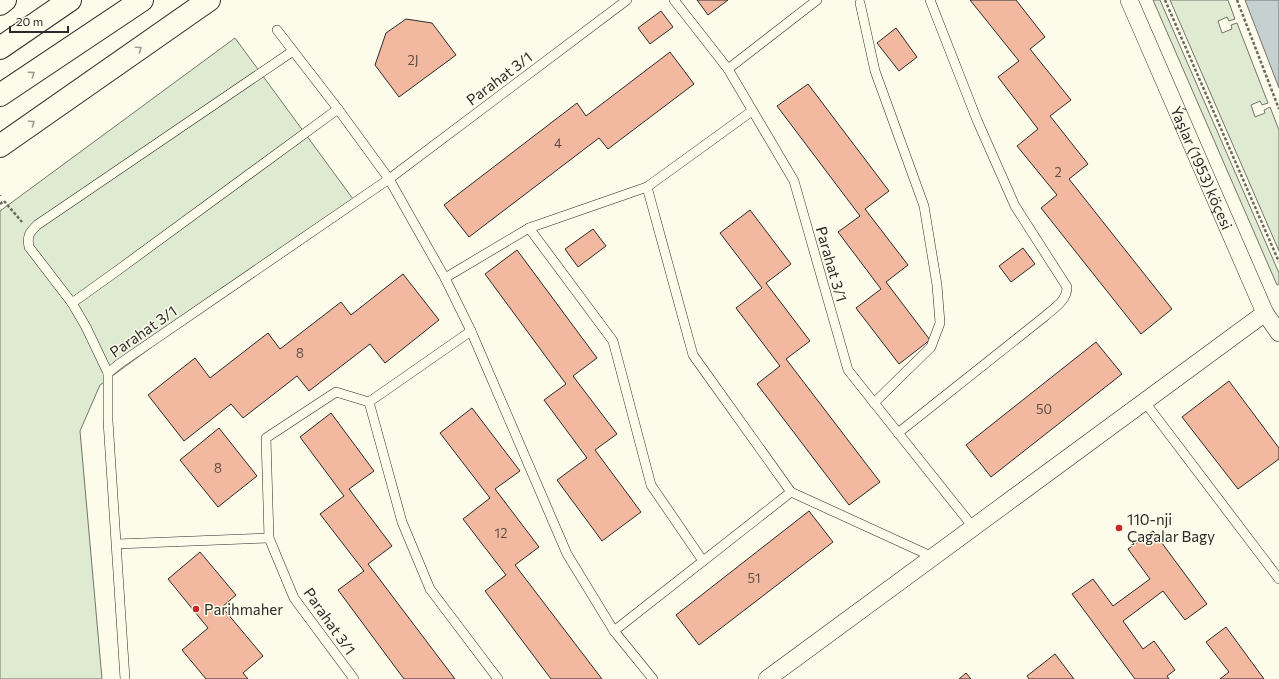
<svg xmlns="http://www.w3.org/2000/svg" width="1279" height="679" font-family="Commissioner,sans-serif">
  <rect width="100%" height="100%" fill="#fdfbea"/>
  <!-- green -->
  <g fill="#deebd1" stroke="#74746e">
    <path d="M1153,0H1160L1279,273V284L1277,285Z"/>
    <path d="M1170,0H1228L1235,19L1229,21L1227,17L1218,21L1222,33L1232,29L1231,25L1237,23L1268,103L1262,105L1260,101L1251,105L1255,117L1265,113L1264,110L1270,107L1279,130V251Z"/>
    <path d="M235,38L353,199L100,385L80,431L102,679H0V211Z"/>
  </g>
  <!-- water -->
  <path fill="#c7d0d0" stroke="#74746e" d="M1245,0H1279V88Z"/>
  <!-- building -->
  <g fill="#f2b8a0" stroke="#2b2b2b">
    <path d="M697,0H728L708,15Z"/>
    <path d="M970,0H1016L1045,37L1030,49L1071,100L1050,116L1088,164L1069,179L1172,309L1141,334L1041,208L1057,195L1017,146L1038,129L998,77L1019,61Z"/>
    <path d="M661,11L673,27L650,44L638,28Z"/>
    <path d="M406,19L432,23L456,55L399,97L375,65L386,33Z"/>
    <path d="M896,28L917,57L899,71L877,43Z"/>
    <path d="M670,52L694,84L608,149L599,138L469,237L444,205L577,103L586,116Z"/>
    <path d="M808,84L889,191L865,209L908,265L886,282L930,340L899,364L856,308L881,289L838,232L860,216L777,106Z"/>
    <path d="M750,210L791,264L766,283L810,341L786,359L880,482L849,505L757,384L780,366L736,308L762,288L720,233Z"/>
    <path d="M593,229L606,246L578,267L565,249Z"/>
    <path d="M1023,248L1035,264L1011,282L999,266Z"/>
    <path d="M517,250L597,358L573,376L617,434L595,450L641,512L602,541L557,480L587,458L544,400L566,384L485,274Z"/>
    <path d="M403,274L439,320L385,363L370,344L309,391L297,376L243,418L231,404L184,441L148,395L195,358L210,378L268,333L280,349L341,302L351,315Z"/>
    <path d="M1096,342L1122,374L991,477L966,445Z"/>
    <path d="M1229,381L1279,448V459L1238,489L1182,417Z"/>
    <path d="M472,408L520,471L495,489L539,547L515,565L602,679H551L485,591L506,575L463,519L490,498L440,433Z"/>
    <path d="M331,413L374,471L349,489L392,546L368,564L455,679H404L338,590L364,571L320,514L344,496L300,437Z"/>
    <path d="M219,428L257,476L218,507L180,460Z"/>
    <path d="M809,511L833,542L699,645L676,615Z"/>
    <path d="M1153,531L1207,604L1185,620L1163,591L1123,621L1143,649L1154,641L1175,670L1167,676L1169,679H1135L1072,594L1093,579L1113,606L1150,579L1128,549Z"/>
    <path d="M200,552L236,595L222,607L263,656L243,673L248,679H206L182,650L208,628L168,579Z"/>
    <path d="M1226,627L1264,679H1220L1229,672L1206,642Z"/>
    <path d="M1055,654L1074,679H1029L1027,676Z"/>
    <path d="M966,673L971,679H959Z"/>
  </g>
  <g fill="none" stroke-linecap="round" stroke-linejoin="round">
    <defs>
      <g id="lane">
        <path d="M674,0L728,69L794,181L848,370L973,527"/>
        <path d="M860,3L875,71L924,206L937,285L940,323L931,347L874,403"/>
        <path d="M277,30L338,109L389,179L445,278L471,331L567,554L614,631L653,679"/>
        <path d="M728,69L817,0"/>
        <path d="M647,187L693,355L791,492"/>
        <path d="M529,228L613,341L651,485L703,561"/>
        <path d="M445,278L529,228L647,187L752,111"/>
        <path d="M72,303L29,247C27,236 29,233 37,225L293,51"/>
        <path d="M108,373L86,327L72,303L114,273L338,109"/>
        <path d="M1144,401L1279,579"/>
        <path d="M369,402L402,522L430,589L498,679"/>
        <path d="M898,433L1044,317C1054,308 1067,301 1067,287L1015,206L977,120L930,0"/>
        <path d="M117,544L269,538"/>
        <path d="M614,631L791,492L933,557"/>
        <path d="M125,679L108,421V373L119,364L389,179L627,0"/>
        <path d="M354,679L294,598L269,538L266,438L336,392L369,402L471,331"/>
      </g>
      <g id="street">
        <path id="s1" d="M1129,0L1265,313L1279,333"/>
        <path d="M767,679L1265,313"/>
      </g>
      <g id="primary">
        <path d="M0,4L5,0"/>
        <path d="M0,48L70,0"/>
        <path d="M0,95L142,0"/>
        <path d="M0,146L209,0"/>
      </g>
    </defs>
    <!-- lane casing -->
    <use href="#lane" stroke="#2b2b2b" stroke-width="10"/>
    <!-- street casing -->
    <use href="#street" stroke="#2b2b2b" stroke-width="18"/>
    <!-- primary casing -->
    <use href="#primary" stroke="#2b2b2b" stroke-width="24"/>
    <!-- path -->
    <g stroke="#6a6964" stroke-width="2.5" stroke-dasharray="3 2" stroke-linecap="butt">
      <path d="M1165,0L1279,262"/>
      <path d="M1237,0L1279,109"/>
      <path d="M0,195V196"/>
      <path d="M0,204L4,201L22,222"/>
    </g>
    <!-- lane -->
    <use href="#lane" stroke="#fdfbea" stroke-width="9"/>
    <!-- street -->
    <use href="#street" stroke="#fdfbea" stroke-width="17"/>
    <!-- primary -->
    <use href="#primary" stroke="#fdfbea" stroke-width="22"/>
  </g>
  <!-- one-way arrows -->
  <defs><path id="oneway-chevron" d="M-2-3.5L2.5 0L-2 3.5" fill="none" stroke-width="1.6" stroke-linecap="round" stroke-linejoin="round"/></defs>
  <g stroke="#9e9d94">
    <use href="#oneway-chevron" transform="translate(139 49) rotate(-35)"/>
    <use href="#oneway-chevron" transform="translate(32 74) rotate(-34)"/>
    <use href="#oneway-chevron" transform="translate(32 123) rotate(-35)"/>
  </g>
  <!-- markers -->
  <g fill="#c62828" stroke="#fdfbea" stroke-width="1.5">
    <circle cx="1119" cy="528" r="4"/>
    <circle cx="196" cy="609" r="4"/>
  </g>
  <g text-anchor="middle" dominant-baseline="central" stroke-width="3" stroke-linejoin="round" paint-order="stroke">
    <!-- number labels -->
    <g font-size="13" fill="#5d4e48">
      <text x="413" y="60">2J</text>
      <text x="558" y="143">4</text>
      <text x="1058" y="172">2</text>
      <text x="300" y="353">8</text>
      <text x="1044" y="409">50</text>
      <text x="218" y="468">8</text>
      <text x="501" y="533">12</text>
      <text x="754" y="578">51</text>
    </g>
    <!-- street labels -->
    <g font-size="15" fill="#2b2b2b" stroke="#fdfbea">
      <text transform="translate(499 78) rotate(-37)">Parahat 3/1</text>
      <text stroke="none"><textPath href="#s1" startOffset="183">Ýaşlar (1953) köçesi</textPath></text>
      <text transform="translate(832 264) rotate(74)">Parahat 3/1</text>
      <text transform="translate(143 331) rotate(-35)">Parahat 3/1</text>
      <text transform="translate(330 621) rotate(55)">Parahat 3/1</text>
    </g>
    <!-- poi labels -->
    <g font-size="15" fill="#2b2b2b" stroke="#fdfbea" text-anchor="start">
      <text x="1127" y="519">110-nji<tspan x="1127" dy="17">Çagalar Bagy</tspan></text>
      <text x="204" y="609">Parihmaher</text>
    </g>
  </g>
  <!-- scale -->
  <path d="M10 26v6h58v-6" fill="none" stroke="#2b2b2b" stroke-width="2"/>
  <text x="16" y="26" font-size="12" fill="#2b2b2b" stroke="#fdfbea" stroke-width="3" paint-order="stroke">20 m</text>
</svg>
